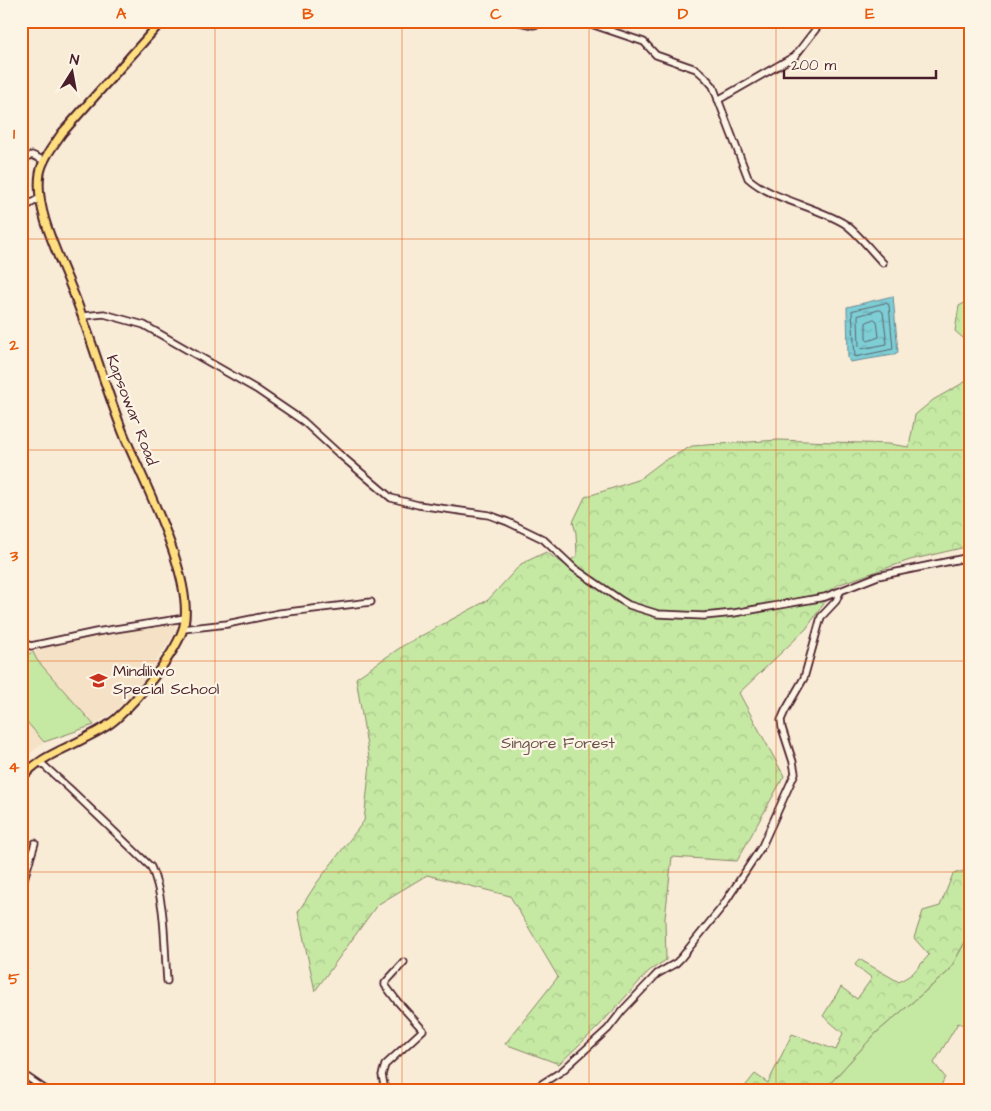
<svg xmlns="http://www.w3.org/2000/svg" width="991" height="1111" font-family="'Architects Daughter',sans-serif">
  <defs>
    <pattern id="forest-crowns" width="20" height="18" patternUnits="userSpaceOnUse" patternTransform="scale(1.25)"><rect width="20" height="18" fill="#c5e9a3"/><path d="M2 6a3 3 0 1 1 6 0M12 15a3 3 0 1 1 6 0" fill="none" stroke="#abc78c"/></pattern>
    <pattern id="water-ripples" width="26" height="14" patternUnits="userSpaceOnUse" patternTransform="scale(1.25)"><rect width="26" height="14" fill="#7dced5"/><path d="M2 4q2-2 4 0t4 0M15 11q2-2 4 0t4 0" fill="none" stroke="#6eb0b7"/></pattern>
  </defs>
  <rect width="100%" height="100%" fill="#f9ecd7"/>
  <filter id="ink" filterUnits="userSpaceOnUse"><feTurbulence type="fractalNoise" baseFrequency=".02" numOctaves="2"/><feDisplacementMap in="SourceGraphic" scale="10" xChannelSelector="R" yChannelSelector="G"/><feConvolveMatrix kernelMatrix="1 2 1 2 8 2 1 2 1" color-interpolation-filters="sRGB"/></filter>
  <g filter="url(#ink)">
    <!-- built -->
    <g fill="#f5e2c6">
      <path d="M177,623L174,635L134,694L113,713L94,725L37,660L33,652L44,645L79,637Z"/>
      <path d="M21,715L44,742L21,761Z"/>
    </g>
    <!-- green -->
    <g fill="#c5e9a3" stroke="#888467">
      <path d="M21,650L26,655L33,652L37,660L94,725L44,742L21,715Z"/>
      <path d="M970,933V1027L958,1023L934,1063L945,1077L939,1090H824L876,1033L949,971Z"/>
    </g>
    <!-- forest -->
    <g fill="url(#forest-crowns)" stroke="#888467">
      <path d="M970,300V344L955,331L959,306Z"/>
      <path d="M970,379V546L910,560L837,585L806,629L739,693L784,776L737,861L672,857L665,918L666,960L649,971L598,1027L559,1064L505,1044L558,977L510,896L427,875L377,905L315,991L298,912L316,884L364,821L370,764L356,678L404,645L488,600L521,564L546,552L564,564L577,556L576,533L573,522L585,497L638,480L662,462L692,446L778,440L889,444L909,447L915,415L933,400Z"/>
      <path d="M970,869V933L949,971L876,1033L824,1090H742L755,1074L768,1083L792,1034L836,1050L843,1033L823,1016L841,987L857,999L872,978L855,965L859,959L899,982L912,974L929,955L914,938L923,911L940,906L953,874Z"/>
    </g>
    <!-- water -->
    <path fill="url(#water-ripples)" stroke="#698891" d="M893,296L898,352L893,355L850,362L848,358L847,307Z"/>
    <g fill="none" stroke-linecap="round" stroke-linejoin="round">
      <!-- shore -->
      <g stroke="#5e656f" stroke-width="1">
        <path d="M886,303L889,305L893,349L855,357L852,311Z"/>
        <path d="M880,310L883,312L887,344L861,349L859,347L858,316Z"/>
        <path d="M874,319L877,321L879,337L868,341L866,339V323Z"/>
      </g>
      <defs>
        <g id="minor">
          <path d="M515,21L533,25L553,21"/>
          <path d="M582,21L644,42L656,55L696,69L705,77L713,86L748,178C772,200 816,206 845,224C857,232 872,252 883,263"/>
          <path d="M718,100L795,56L822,21"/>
          <path d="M21,160L32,155L45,161"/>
          <path d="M21,209L40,198"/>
          <path d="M83,316L104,314L144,325L256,389L303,421L338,453L391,498L418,505L489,515L508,522L543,539L574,568L619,599L629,605L658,614L704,616L734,613L825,597L878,576L970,557"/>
          <path d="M183,629L227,624L280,613L371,602"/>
          <path d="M21,638L26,644L31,646L96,632L185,618"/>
          <path d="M40,762L70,789L151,867C166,901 164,944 167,981"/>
          <path d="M21,878L24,879L21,887"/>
          <path d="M24,879L35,843"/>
          <path d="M21,1073L46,1090"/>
          <path d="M385,1090L382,1075L385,1065L423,1030L397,1001L385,985V983L404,962"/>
          <path d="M532,1090L562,1071L608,1029L622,1011L657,974L676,963L681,958L722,907L762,846L795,773L793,762L782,728L781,720L785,711L804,678L821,617L836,601L840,592"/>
        </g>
        <path id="major" d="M21,779C38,757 64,750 87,737C97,732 108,726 116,719C137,700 172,658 182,632C200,587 142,479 124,435C105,388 92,339 73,292C60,258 34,210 40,173C43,158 54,145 62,133L162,21"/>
      </defs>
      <!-- minor casing -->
      <use href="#minor" stroke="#4a1f2b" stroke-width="9"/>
      <!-- major casing -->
      <use href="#major" stroke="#4a1f2b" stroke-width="11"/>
      <!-- minor -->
      <use href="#minor" stroke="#fcf5e5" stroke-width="5.5"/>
      <!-- major -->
      <use href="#major" stroke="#fedf80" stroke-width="7"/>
    </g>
  </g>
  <!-- grid -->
  <path fill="none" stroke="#e8590c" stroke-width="1" stroke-opacity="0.55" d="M215,21V1090M402,21V1090M589,21V1090M776,21V1090M21,239H970M21,450H970M21,661H970M21,872H970"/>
  <!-- icons -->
  <defs>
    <symbol id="school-bare" viewBox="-9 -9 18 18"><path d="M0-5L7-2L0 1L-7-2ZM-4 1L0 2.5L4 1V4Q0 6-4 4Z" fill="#c8321e" stroke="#fcf5e5" stroke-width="2.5" paint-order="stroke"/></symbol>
  </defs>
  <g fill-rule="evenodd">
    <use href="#school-bare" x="86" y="668" width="25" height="25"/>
  </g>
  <g text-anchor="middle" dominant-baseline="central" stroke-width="4.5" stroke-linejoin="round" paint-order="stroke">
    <!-- street labels -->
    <g font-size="16" fill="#4a1f2b" stroke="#fcf5e5">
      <text transform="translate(132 410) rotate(69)">Kapsowar Road</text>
    </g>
    <!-- poi labels -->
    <g font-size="16" fill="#4a1f2b" stroke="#fcf5e5" text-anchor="start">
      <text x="113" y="671">Mindiliwo<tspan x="113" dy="18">Special School</tspan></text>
    </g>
    <!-- park labels -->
    <g font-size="16" fill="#695249" stroke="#fcf5e5">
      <text x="558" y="743">Singore Forest</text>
    </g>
  </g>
  <!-- margin -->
  <rect width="991" height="1111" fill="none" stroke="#fcf5e5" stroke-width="55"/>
  <!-- north arrow -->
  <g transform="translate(72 72) rotate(11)" stroke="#fcf5e5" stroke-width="4" paint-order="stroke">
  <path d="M0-4L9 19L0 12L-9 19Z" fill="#4a1f2b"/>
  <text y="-8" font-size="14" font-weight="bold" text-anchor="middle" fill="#4a1f2b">N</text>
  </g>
  <!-- scale -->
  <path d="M784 70v8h152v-8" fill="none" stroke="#4a1f2b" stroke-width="2.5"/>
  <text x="791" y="70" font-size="15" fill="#4a1f2b" stroke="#fcf5e5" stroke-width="4" paint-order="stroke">200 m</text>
  <rect x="28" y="28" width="936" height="1056" fill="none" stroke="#e8590c" stroke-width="2"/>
  <g font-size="16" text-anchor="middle" font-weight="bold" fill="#e8590c">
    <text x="121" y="19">A</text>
    <text x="308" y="19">B</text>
    <text x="496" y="19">C</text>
    <text x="683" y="19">D</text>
    <text x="870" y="19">E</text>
    <text x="14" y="139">1</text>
    <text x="14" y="350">2</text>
    <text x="14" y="561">3</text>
    <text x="14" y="772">4</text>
    <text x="14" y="984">5</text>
  </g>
</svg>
